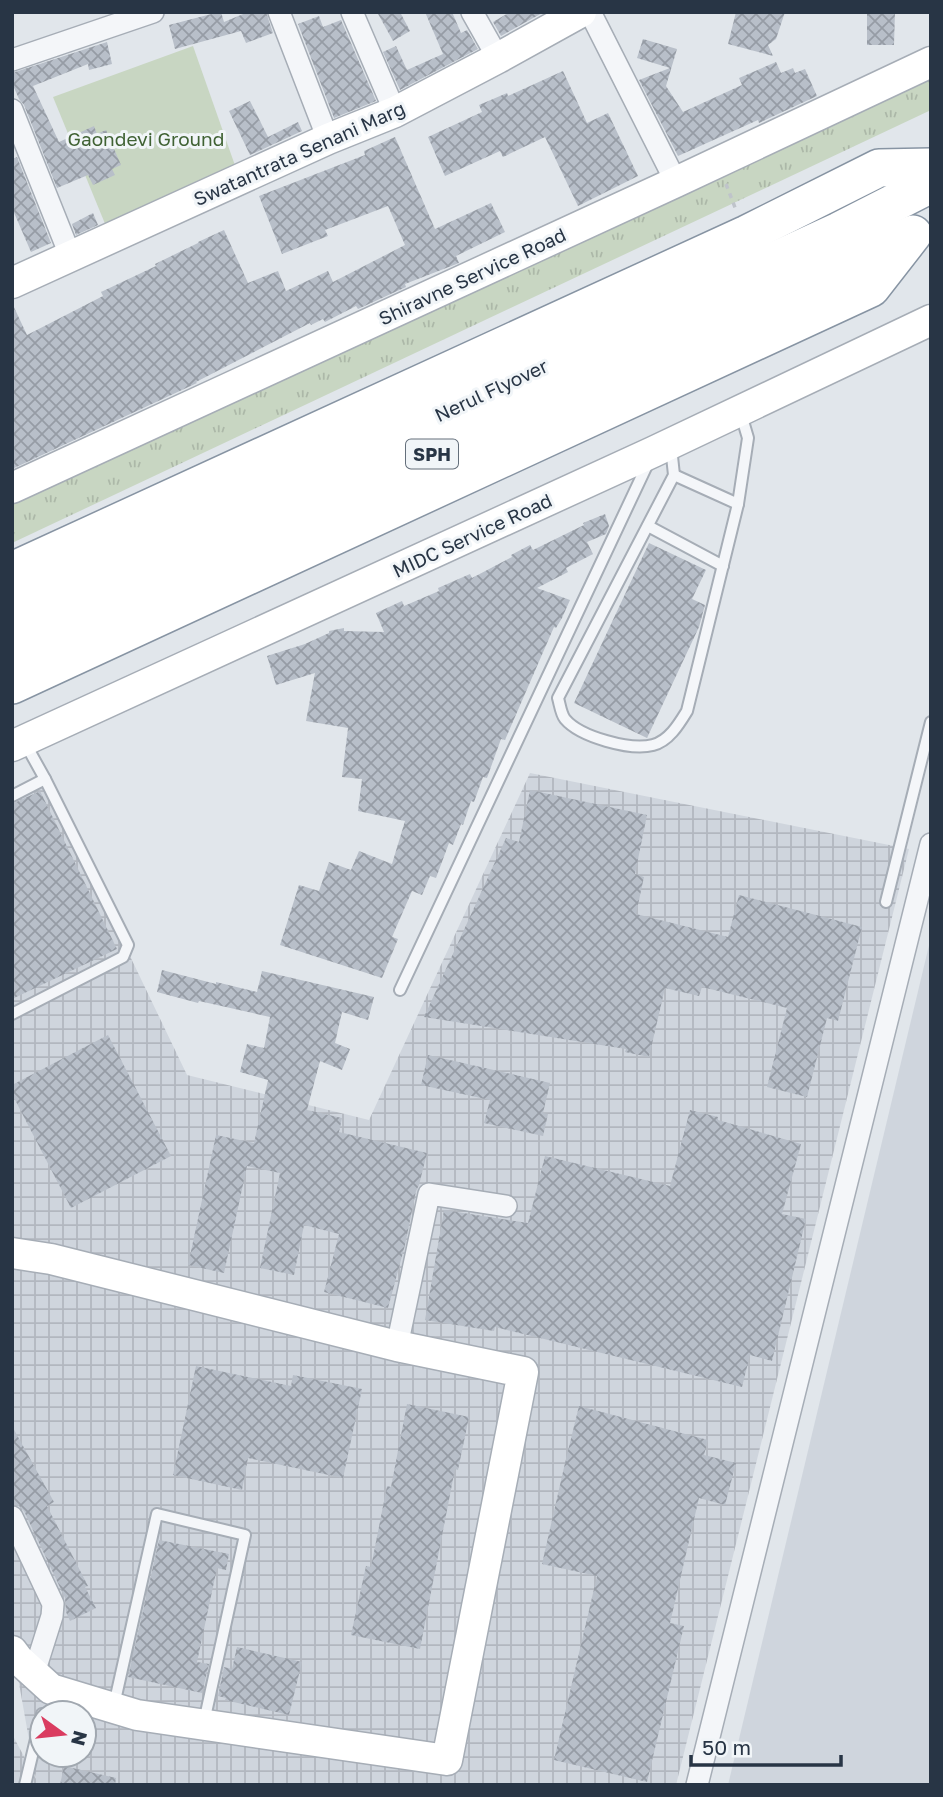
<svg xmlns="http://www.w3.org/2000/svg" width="943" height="1797" font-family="'Golos Text',sans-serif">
  <defs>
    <pattern id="industrial-grid" width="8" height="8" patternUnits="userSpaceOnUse" patternTransform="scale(1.75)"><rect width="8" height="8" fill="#cfd5dd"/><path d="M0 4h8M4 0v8" fill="none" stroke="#b2b7bf"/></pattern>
    <pattern id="grass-tufts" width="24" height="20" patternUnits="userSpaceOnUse" patternTransform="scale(1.75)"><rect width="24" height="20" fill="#c8d6c2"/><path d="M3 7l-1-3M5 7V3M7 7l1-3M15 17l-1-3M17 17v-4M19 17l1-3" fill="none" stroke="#acb8a8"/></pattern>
    <pattern id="building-cross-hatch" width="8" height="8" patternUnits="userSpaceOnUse" patternTransform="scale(1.75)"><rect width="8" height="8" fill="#b8bfc9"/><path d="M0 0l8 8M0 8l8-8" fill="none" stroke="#969ca5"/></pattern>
  </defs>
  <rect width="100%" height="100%" fill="#e1e6eb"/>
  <!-- built -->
  <path fill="#cfd5dd" d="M931,937V1785H728Z"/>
  <!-- industrial -->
  <path fill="url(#industrial-grid)" fill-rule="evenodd" d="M530,773L909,849L676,1785H12V1734L36,1779L12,1644V802L48,785L187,1075L369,1120ZM42,1713H84V1755H42Z"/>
  <!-- grass -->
  <path fill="url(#grass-tufts)" d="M931,76V110L12,543V503Z"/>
  <!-- park -->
  <path fill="#c8d6c2" d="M193,46L238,174L108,231L53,97Z"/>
  <!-- building -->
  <g fill="url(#building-cross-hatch)">
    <path d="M219,12H221L224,22L248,12H266L273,33L246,43L241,31L175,49L169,25Z"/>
    <path d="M377,12H400L410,31L393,41Z"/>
    <path d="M425,12H452L461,33L467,30L478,49L400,90L383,52L396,46L407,70L443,54Z"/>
    <path d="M510,12H544L501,36L493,22Z"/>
    <path d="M736,12H785L776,39L768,45L773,56L728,44Z"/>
    <path d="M867,12H895L894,45H867Z"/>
    <path d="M319,16L323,27L341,20L376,101L334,118L298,24Z"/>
    <path d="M643,39L677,49L666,86L683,112L742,85L739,78L776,62L781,73L793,68L795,73L805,69L817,96L759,123L758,120L678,156L639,80L670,68L637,58Z"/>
    <path d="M107,42L112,64L89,70L88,64L33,86L59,142L94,126L97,134L106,130L121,165L112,169L115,175L93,185L88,175L57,188L24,105L19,99L12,83V73Z"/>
    <path d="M563,71L587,123L608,113L638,176L578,206L545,137L503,157L500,151L445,176L428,137L482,112L479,105L507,93L508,96Z"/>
    <path d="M250,101L268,137L298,122L302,131L250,155L229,111Z"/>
    <path d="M395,137L435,229L491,203L505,232L456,256L459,263L405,284L406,287L358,309L356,306L325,322L323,319L311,325L310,323L196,382L197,383L12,469V303L27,335L103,296L101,292L156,266L155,264L198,243V242L224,230L248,283L278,271L286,291L328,271L333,282L405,245L388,206L325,230L328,236L282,254L259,196L365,155L364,151Z"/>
    <path d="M17,157L51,243L31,252L12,208V159Z"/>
    <path d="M93,213L98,225L76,235L72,224Z"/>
    <path d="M605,514L609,526L606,534L587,542L593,554L566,568L568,572L537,588L570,600L562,618L556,628L554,627L505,740L501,739L487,778L483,777L474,802L471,801L463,825L461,824L453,845L449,843L436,878L430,876L422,895L412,891L392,937L398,939L382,978L280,945L299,885L319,891L329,862L351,870L359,851L392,864L405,821L358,811L362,779L342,777L348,728L306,721L315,673L276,685L267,656L305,644L329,633V631L344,628V631L384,632L376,613L402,601L404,606L439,591L438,588L470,574L472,578L512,557L511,555L530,545L533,550L584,525L583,523Z"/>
    <path d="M649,543L706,570L692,599L705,605L699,627L647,738L574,703Z"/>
    <path d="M530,790L647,815L635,874L644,877L636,914L728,937L739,895L862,927L838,1021L827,1018L807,1097L767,1087L787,1008L702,987L699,996L665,988L649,1057L625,1052L626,1049L424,1017L506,838L519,842Z"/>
    <path d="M40,791L117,949L12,999V804Z"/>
    <path d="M162,970L216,984V982L257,992L262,971L374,997L368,1020L342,1012L335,1043L350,1049L342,1070L320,1061L307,1110L342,1118L339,1132L427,1153L419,1185L416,1191L405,1245L388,1308L324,1292L339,1234L304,1225L294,1275L260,1268L280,1173L247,1166L224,1273L188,1265L216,1135L254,1143L268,1080L240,1072L247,1044L264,1048L270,1017L199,1001L198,1003L157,992Z"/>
    <path d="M108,1035L171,1156L71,1208L12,1094V1085Z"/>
    <path d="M428,1055L550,1083L543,1113L548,1114L543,1136L484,1123L490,1100L421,1085Z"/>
    <path d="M690,1110L718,1117V1120L801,1144L782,1214L806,1219L772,1361L750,1355L742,1387L495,1327L494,1331L425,1320L444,1210L528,1223L545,1156L670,1186Z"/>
    <path d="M196,1366L291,1386L293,1375L362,1389L343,1478L248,1458L242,1490L173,1475Z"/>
    <path d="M407,1404L469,1417L458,1470L455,1469L420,1649L351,1635L366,1566L371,1567L387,1486L391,1487Z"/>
    <path d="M579,1406L708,1440L704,1455L736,1463L725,1505L699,1498L670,1623L684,1626L647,1782L554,1760L597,1576L542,1564L565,1463Z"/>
    <path d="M12,1426L54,1502L47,1506L88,1586L85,1587L96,1608L70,1621L66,1612L65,1598L24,1511L19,1506L12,1504Z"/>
    <path d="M159,1540L229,1554L226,1570L217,1568L197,1662L209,1664L202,1693L128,1677Z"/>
    <path d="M237,1647L302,1662L289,1715L225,1700L226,1698L218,1696L224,1667L232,1669Z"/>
    <path d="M64,1766L116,1778L115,1785H60Z"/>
  </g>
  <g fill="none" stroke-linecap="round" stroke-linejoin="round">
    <defs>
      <g id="lane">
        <path d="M671,447L674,475L558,698C560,705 561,714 565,719C580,737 631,751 653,745C669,741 679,724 687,711L738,504L748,438L740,411"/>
        <path d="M674,475L738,504"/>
        <path d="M648,526L723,566"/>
        <path d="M12,796L45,779"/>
        <path d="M886,902L931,722"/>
        <path d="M400,990L649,461"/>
        <path d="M12,1014L123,957L128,945L45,779L25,743"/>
        <path d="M114,1705L157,1514L245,1535L204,1722"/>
        <path d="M25,1785L42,1714"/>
      </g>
      <g id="street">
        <path d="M279,12L328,139"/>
        <path d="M352,12L395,112"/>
        <path d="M472,12L498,58"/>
        <path d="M590,12L676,182"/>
        <path d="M12,60L153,12"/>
        <path d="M12,110L70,255"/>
        <path d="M397,1346L429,1194L506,1206"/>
        <path d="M12,1517L53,1604L52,1616L34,1673"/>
        <path d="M697,1785L931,844"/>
      </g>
      <g id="secondary">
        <path d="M12,283L328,139L395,112L498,58L581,12"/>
        <path d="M12,488L676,182L931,62"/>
        <path d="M12,746L653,452L931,320"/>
        <path d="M12,1253L51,1259L397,1346L523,1372L447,1760L137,1715L51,1689L18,1659L12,1651"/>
      </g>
      <g id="highway">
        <path d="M12,571L747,234L879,168L931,167"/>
        <path d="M12,610L839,231L931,184"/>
        <path d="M12,647L909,236"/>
        <path d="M12,685L871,288L913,234"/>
      </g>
    </defs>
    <!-- lane casing -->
    <use href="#lane" stroke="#a6adb6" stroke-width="14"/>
    <!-- street casing -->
    <use href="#street" stroke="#a6adb6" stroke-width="24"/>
    <!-- secondary casing -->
    <use href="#secondary" stroke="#a6adb6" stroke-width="33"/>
    <!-- highway casing -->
    <use href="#highway" stroke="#8794a3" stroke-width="40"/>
    <!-- path -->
    <path stroke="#bfc4ca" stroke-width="3.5" stroke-dasharray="5 5" stroke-linecap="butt" d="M726,184L736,210"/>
    <!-- lane -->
    <use href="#lane" stroke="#f4f6f9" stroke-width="10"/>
    <!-- street -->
    <use href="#street" stroke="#f4f6f9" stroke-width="21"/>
    <!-- secondary -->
    <use href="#secondary" stroke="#fff" stroke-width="30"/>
    <!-- highway -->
    <use href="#highway" stroke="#fff" stroke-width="37"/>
  </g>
  <g text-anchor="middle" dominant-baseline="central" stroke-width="6" stroke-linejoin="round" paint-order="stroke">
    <!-- shield labels -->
    <rect fill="#f1f5f8" stroke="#646f7b" stroke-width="2" x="406" y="439.5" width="52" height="29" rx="5"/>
    <g font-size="18" font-weight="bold" fill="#283545">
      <text x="432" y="454">SPH</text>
    </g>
    <!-- park labels -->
    <g font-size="19" fill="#406234" stroke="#f1f5f8">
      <text x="146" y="138">Gaondevi Ground</text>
    </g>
    <!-- street labels -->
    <g font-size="19" fill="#283545" stroke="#f1f5f8">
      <text transform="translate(299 153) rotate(-24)">Swatantrata Senani Marg</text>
      <text transform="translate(472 276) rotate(-25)">Shiravne Service Road</text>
      <text transform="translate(491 390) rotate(-25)">Nerul Flyover</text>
      <text transform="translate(472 535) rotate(-25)">MIDC Service Road</text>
    </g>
  </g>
  <!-- border -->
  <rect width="943" height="1797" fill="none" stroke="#283545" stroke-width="28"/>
  <!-- north arrow -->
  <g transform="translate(63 1734) rotate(105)"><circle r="33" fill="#f1f5f8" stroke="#a1a8b0" stroke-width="2"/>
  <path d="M0-5L12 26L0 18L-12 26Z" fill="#da3c60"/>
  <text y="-10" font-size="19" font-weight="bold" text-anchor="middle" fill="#283545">N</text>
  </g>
  <!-- scale -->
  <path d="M691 1755v10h150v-10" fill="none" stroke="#283545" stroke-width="3.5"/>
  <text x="702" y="1755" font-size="21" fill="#283545" stroke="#f1f5f8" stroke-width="5" paint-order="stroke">50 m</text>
</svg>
